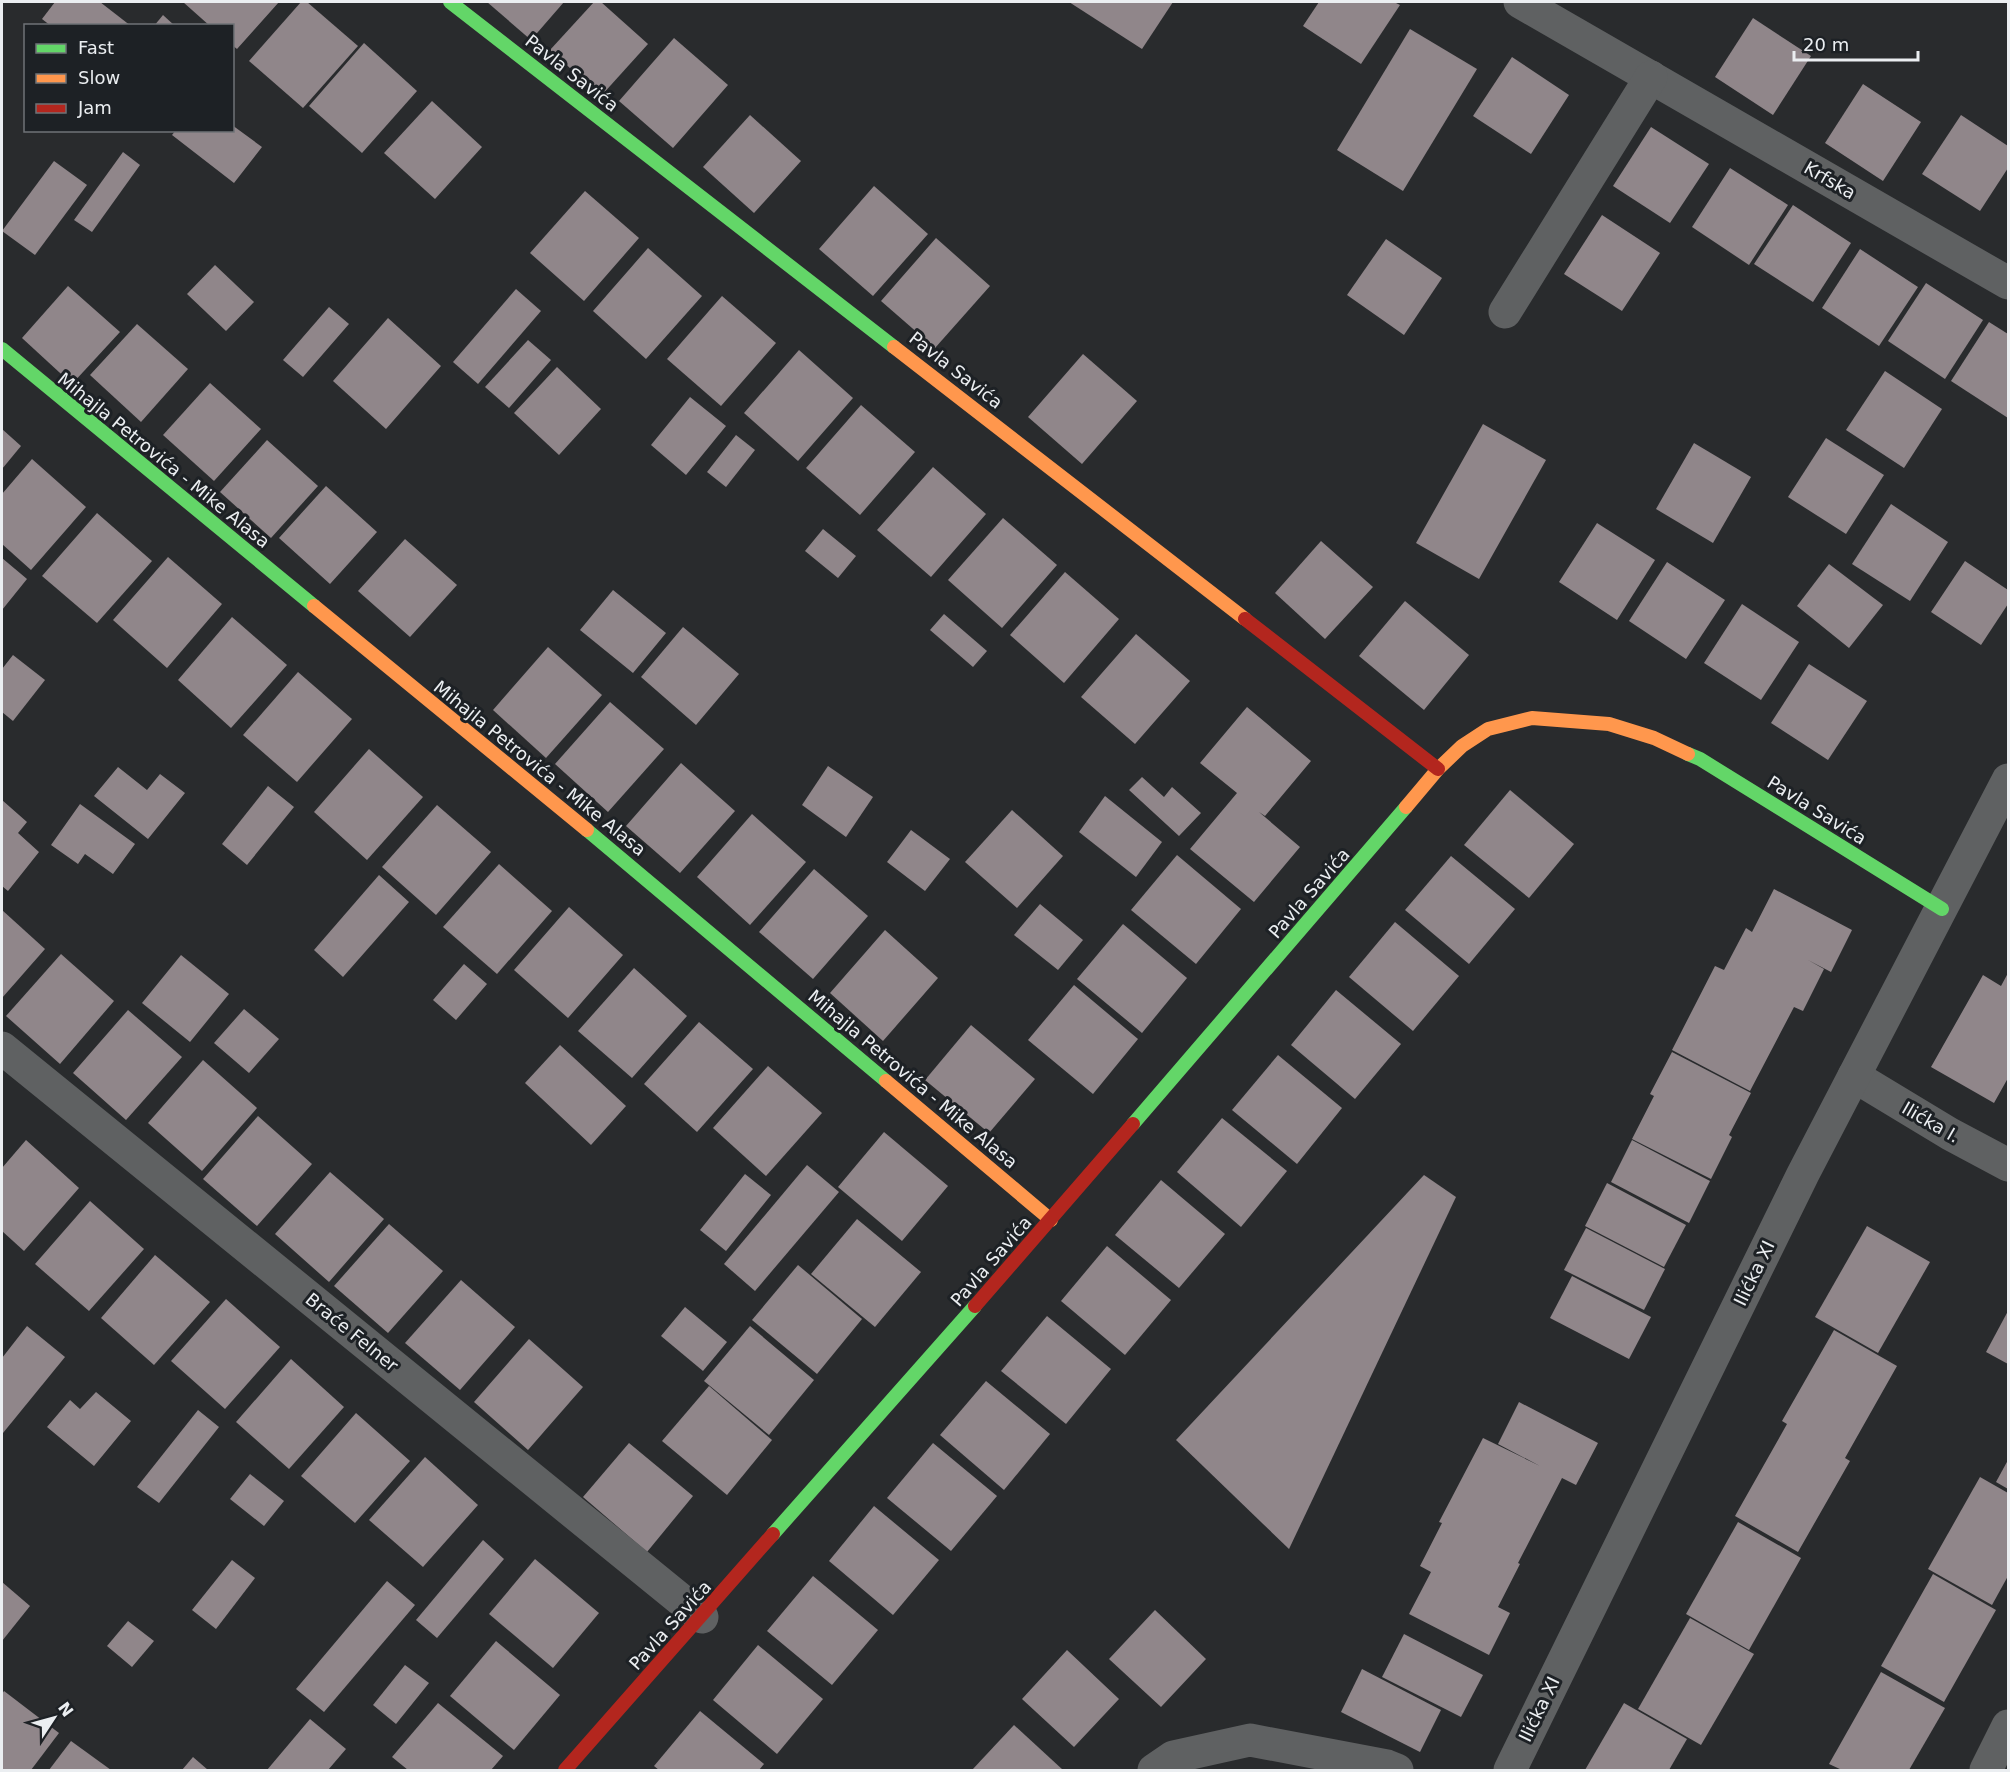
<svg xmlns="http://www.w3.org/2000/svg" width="2010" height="1772" font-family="'DejaVu Sans',sans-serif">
  <rect width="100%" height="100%" fill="#292b2d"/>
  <!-- building -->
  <g fill="#90868a">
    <path d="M55,2H100L131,26H51L42,19Z"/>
    <path d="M183,2H279L237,49L232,45V26H210Z"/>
    <path d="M301,2H307L358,46L303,108L249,61Z"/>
    <path d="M487,2H564L531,40Z"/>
    <path d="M594,2H601L648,44L601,96L550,50Z"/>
    <path d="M1069,2H1173L1142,49Z"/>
    <path d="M1319,2H1394L1400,5L1361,64L1303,26Z"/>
    <path d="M163,15L175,26H154Z"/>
    <path d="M1753,18L1811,56L1773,115L1715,77Z"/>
    <path d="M1410,29L1477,69L1403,191L1337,150Z"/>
    <path d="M674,38L728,85L673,148L619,101Z"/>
    <path d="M364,43L417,91L362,153L309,106Z"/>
    <path d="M1512,57L1569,95L1531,154L1473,116Z"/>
    <path d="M1863,84L1921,122L1883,181L1825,143Z"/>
    <path d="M432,101L482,147L435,199L384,153Z"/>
    <path d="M750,115L801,161L754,213L703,167Z"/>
    <path d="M1961,115L2008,146V168L1980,211L1922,174Z"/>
    <path d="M232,125L262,147L234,183L172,135L176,130H232Z"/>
    <path d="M1651,127L1709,164L1670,223L1613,186Z"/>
    <path d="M123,152L140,165L92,232L74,220Z"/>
    <path d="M54,161L87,185L35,255L2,231Z"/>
    <path d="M1730,168L1788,205L1749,265L1692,227Z"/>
    <path d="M874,186L928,234L873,296L819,249Z"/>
    <path d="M585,191L639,238L584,301L530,253Z"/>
    <path d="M1793,205L1851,243L1813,302L1754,264Z"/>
    <path d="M1602,215L1660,253L1622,311L1564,274Z"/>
    <path d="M936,238L990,286L935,348L881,301Z"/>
    <path d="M1386,239L1442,278L1404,335L1347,295Z"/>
    <path d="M648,248L702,296L646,359L593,311Z"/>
    <path d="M1860,249L1918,287L1879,346L1822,308Z"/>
    <path d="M215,265L254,302L226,331L187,294Z"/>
    <path d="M1926,283L1983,320L1945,379L1888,341Z"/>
    <path d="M68,286L120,332L72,384L22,338Z"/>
    <path d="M516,289L541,311L478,384L453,362Z"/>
    <path d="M722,296L776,343L721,406L667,359Z"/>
    <path d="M329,307L349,324L303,377L283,360Z"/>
    <path d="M388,318L441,366L386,429L333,381Z"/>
    <path d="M1989,322L2008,334V418L1951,381Z"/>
    <path d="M137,324L188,369L141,422L90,375Z"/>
    <path d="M528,340L551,360L509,408L485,387Z"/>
    <path d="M799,350L853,398L798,461L744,413Z"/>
    <path d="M1083,354L1137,401L1082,464L1028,417Z"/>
    <path d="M557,367L601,409L559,455L514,413Z"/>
    <path d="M1885,371L1942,409L1904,468L1846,430Z"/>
    <path d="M210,383L261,429L214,481L163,435Z"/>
    <path d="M690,397L726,426L686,475L651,445Z"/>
    <path d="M861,405L915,452L860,515L806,468Z"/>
    <path d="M1483,424L1546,460L1479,579L1416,543Z"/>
    <path d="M2,429L21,446L2,469Z"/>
    <path d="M736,435L755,450L726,487L707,472Z"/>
    <path d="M1826,438L1884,475L1846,534L1788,497Z"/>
    <path d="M267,440L318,486L271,538L220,492Z"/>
    <path d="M1694,443L1751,477L1713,543L1656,509Z"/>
    <path d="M32,459L86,507L31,570L2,544V494Z"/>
    <path d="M933,467L986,514L931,577L877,530Z"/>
    <path d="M326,486L377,532L330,584L279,538Z"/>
    <path d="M1891,504L1948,542L1910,601L1852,564Z"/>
    <path d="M97,513L152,561L97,623L42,576Z"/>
    <path d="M1003,518L1057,565L1002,628L948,580Z"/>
    <path d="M1597,523L1655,560L1617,620L1559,582Z"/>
    <path d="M823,529L856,556L838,578L805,551Z"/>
    <path d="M405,539L457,585L410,637L358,591Z"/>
    <path d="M1321,541L1373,587L1325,639L1275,593Z"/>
    <path d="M168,557L222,604L167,668L113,620Z"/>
    <path d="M2,558L27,579L2,610Z"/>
    <path d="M1965,561L2008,590V604L1981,645L1931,612Z"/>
    <path d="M1667,562L1725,600L1686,659L1629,621Z"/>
    <path d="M1829,564L1883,605L1849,648L1797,606Z"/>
    <path d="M1065,572L1119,619L1064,683L1010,635Z"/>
    <path d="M613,590L666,633L633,673L580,630Z"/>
    <path d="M1405,601L1469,655L1424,710L1359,656Z"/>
    <path d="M1742,604L1799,642L1761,700L1704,663Z"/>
    <path d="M944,614L987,651L973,667L930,630Z"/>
    <path d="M232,617L287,665L231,728L178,680Z"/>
    <path d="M683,627L739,674L696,725L641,677Z"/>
    <path d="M1136,634L1190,681L1135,744L1081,697Z"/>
    <path d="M548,647L602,695L546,758L493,710Z"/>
    <path d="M13,655L45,680L13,721L2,712V669Z"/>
    <path d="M1809,664L1867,701L1828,760L1771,723Z"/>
    <path d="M298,672L352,719L297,782L243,735Z"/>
    <path d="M610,702L664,749L608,812L555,764Z"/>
    <path d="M1247,707L1311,761L1265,816L1259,812L1300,847L1254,902L1190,849L1237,793L1200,763Z"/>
    <path d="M369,749L423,797L367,860L314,812Z"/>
    <path d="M681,763L735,811L680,873L626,826Z"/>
    <path d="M828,766L873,797L846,837L802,805Z"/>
    <path d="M118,767L147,790L160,774L185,793L148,839L94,796Z"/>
    <path d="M1142,777L1164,797L1172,787L1201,813L1179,836L1129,790Z"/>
    <path d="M268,786L294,807L247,865L222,844Z"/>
    <path d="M1510,790L1574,844L1529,898L1464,845Z"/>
    <path d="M1105,796L1162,842L1136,877L1079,832Z"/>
    <path d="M2,800L27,822L18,833L39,852L8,891L2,886Z"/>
    <path d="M80,804L135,844L113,874L85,854L78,864L51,845Z"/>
    <path d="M437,805L491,852L436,915L382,867Z"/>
    <path d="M1012,810L1063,856L1017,908L965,862Z"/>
    <path d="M752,814L806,862L750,925L697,877Z"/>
    <path d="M911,830L950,859L925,891L887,862Z"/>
    <path d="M1177,855L1241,909L1196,964L1131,910Z"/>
    <path d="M1451,856L1515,909L1469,964L1405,910Z"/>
    <path d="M499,864L552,911L497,974L443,927Z"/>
    <path d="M814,869L868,916L813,979L759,932Z"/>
    <path d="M379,875L409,902L343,977L314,950Z"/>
    <path d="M1774,889L1852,930L1831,972L1808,960L1824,969L1803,1011L1794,1007L1750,1091L1672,1050L1715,966L1724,970L1746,928L1752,932Z"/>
    <path d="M1040,904L1083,940L1058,970L1014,935Z"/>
    <path d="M569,907L623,955L568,1018L514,970Z"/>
    <path d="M2,910L45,949L2,998Z"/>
    <path d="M1395,922L1459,976L1413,1031L1349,977Z"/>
    <path d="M1123,924L1187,978L1142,1033L1077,979Z"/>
    <path d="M885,930L938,978L883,1041L830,993Z"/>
    <path d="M61,954L114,1001L60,1064L6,1016Z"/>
    <path d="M181,955L229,994L190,1042L142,1003Z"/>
    <path d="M464,964L487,984L456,1020L433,1000Z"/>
    <path d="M634,968L687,1016L632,1078L578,1031Z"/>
    <path d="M2008,973V1078L1994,1103L1931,1067L1983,975L2001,986Z"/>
    <path d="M1074,985L1138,1039L1093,1094L1028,1040Z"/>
    <path d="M1336,990L1401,1044L1355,1099L1291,1045Z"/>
    <path d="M244,1009L279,1039L249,1073L214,1043Z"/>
    <path d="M128,1010L182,1057L126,1120L73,1073Z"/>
    <path d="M699,1022L753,1069L697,1132L644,1084Z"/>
    <path d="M971,1025L1035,1079L989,1133L925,1080Z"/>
    <path d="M560,1045L626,1106L591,1145L525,1083Z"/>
    <path d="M1672,1052L1751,1093L1729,1135L1732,1137L1711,1179L1632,1139L1654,1096L1650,1094Z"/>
    <path d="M1278,1055L1342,1108L1297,1164L1232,1110Z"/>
    <path d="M203,1060L257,1108L202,1171L148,1123Z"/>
    <path d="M768,1066L822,1113L766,1176L713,1128Z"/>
    <path d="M258,1116L312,1164L257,1226L203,1179Z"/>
    <path d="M1222,1118L1287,1171L1241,1227L1177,1172Z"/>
    <path d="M884,1132L948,1186L902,1241L838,1187Z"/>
    <path d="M26,1140L79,1188L24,1251L2,1231V1168Z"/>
    <path d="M1632,1140L1710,1181L1689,1223L1611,1182Z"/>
    <path d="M807,1165L839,1192L755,1291L724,1264Z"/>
    <path d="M330,1172L384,1219L329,1282L275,1234Z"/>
    <path d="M745,1174L771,1195L726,1251L700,1230Z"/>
    <path d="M1424,1175L1456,1197L1289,1549L1176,1440Z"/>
    <path d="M1161,1180L1225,1234L1179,1288L1115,1235Z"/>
    <path d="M1607,1183L1686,1225L1664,1267L1585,1226Z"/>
    <path d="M90,1201L144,1249L89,1311L35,1264Z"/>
    <path d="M857,1219L921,1272L875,1327L811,1274Z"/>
    <path d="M389,1224L443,1271L388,1333L334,1286Z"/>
    <path d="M1867,1226L1930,1262L1878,1353L1815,1317Z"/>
    <path d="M1586,1228L1665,1269L1644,1310L1564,1270Z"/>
    <path d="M1107,1246L1171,1300L1125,1355L1061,1301Z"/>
    <path d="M155,1255L210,1302L154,1365L101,1318Z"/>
    <path d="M798,1265L862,1319L817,1374L752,1320Z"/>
    <path d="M1572,1276L1651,1317L1629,1359L1550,1318Z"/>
    <path d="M461,1280L515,1327L460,1390L405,1343Z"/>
    <path d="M226,1299L280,1347L225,1409L171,1361Z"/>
    <path d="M685,1307L727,1342L703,1371L661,1336Z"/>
    <path d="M2008,1311V1364L1986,1352Z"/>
    <path d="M1047,1316L1111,1369L1066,1424L1001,1371Z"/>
    <path d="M27,1326L65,1357L3,1433L2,1432V1358Z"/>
    <path d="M750,1326L814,1380L769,1435L704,1381Z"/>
    <path d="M1834,1330L1897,1366L1845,1458L1850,1461L1798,1552L1735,1516L1787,1424L1782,1421Z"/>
    <path d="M529,1339L583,1387L528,1450L474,1402Z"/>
    <path d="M291,1359L344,1407L289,1469L236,1422Z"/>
    <path d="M986,1381L1050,1434L1004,1490L940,1435Z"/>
    <path d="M709,1386L772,1440L727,1495L662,1441Z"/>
    <path d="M96,1392L131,1421L94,1466L47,1427L70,1400L80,1409Z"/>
    <path d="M1519,1402L1598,1443L1576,1485L1562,1478L1518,1563L1520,1564L1498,1607L1510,1613L1489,1655L1409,1614L1431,1572L1420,1566L1442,1523L1439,1522L1483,1438L1540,1466L1498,1444Z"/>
    <path d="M198,1410L219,1427L159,1503L137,1487Z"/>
    <path d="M356,1413L410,1461L355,1523L301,1476Z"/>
    <path d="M629,1443L693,1496L647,1552L583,1497Z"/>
    <path d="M933,1443L997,1496L951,1551L887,1498Z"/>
    <path d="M425,1457L478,1505L423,1567L369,1520Z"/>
    <path d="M2008,1460V1489L1996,1482Z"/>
    <path d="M250,1474L284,1501L264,1526L230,1499Z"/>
    <path d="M1980,1477L2008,1493V1576L1992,1605L1928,1569Z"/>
    <path d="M874,1506L939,1560L893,1615L829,1561Z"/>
    <path d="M1738,1522L1801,1558L1749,1650L1686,1614Z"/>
    <path d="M483,1540L504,1559L437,1638L416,1620Z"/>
    <path d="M535,1559L599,1613L553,1668L489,1614Z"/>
    <path d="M232,1560L255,1578L216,1629L192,1610Z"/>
    <path d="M1933,1574L1996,1610L1944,1702L1881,1666Z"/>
    <path d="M813,1576L878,1630L832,1685L767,1631Z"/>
    <path d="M387,1581L415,1605L324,1712L296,1689Z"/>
    <path d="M2,1582L30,1606L2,1641Z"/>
    <path d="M1155,1610L1206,1659L1161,1707L1109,1659Z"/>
    <path d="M1690,1618L1754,1654L1701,1745L1638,1709Z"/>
    <path d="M128,1621L154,1641L132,1667L107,1646Z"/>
    <path d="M1404,1634L1483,1675L1461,1717L1382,1677Z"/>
    <path d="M496,1641L560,1695L514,1750L450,1696Z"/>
    <path d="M758,1645L823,1699L777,1754L713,1700Z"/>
    <path d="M1067,1650L1119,1699L1074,1747L1022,1699Z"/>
    <path d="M405,1665L429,1683L396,1724L373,1705Z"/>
    <path d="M1362,1669L1441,1710L1420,1752L1341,1712Z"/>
    <path d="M1881,1672L1945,1708L1909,1770H1842L1829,1764Z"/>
    <path d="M4,1691L59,1733L31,1770H2V1694Z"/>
    <path d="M438,1703L503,1756L491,1770H408L392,1757Z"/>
    <path d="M1624,1703L1687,1739L1669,1770H1585Z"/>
    <path d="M700,1711L764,1764L759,1770H659L654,1766Z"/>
    <path d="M310,1719L346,1749L328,1770H267Z"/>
    <path d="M1014,1725L1063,1770H972Z"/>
    <path d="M71,1741L111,1770H49Z"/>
    <path d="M193,1757L208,1770H182Z"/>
  </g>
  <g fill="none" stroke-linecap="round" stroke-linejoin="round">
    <!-- street -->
    <g stroke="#5f6162" stroke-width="33">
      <path d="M1520,2L2008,283"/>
      <path d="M1505,312L1651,77"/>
      <path d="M2,1048L702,1617"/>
      <path d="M1854,1076L1950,1134L2008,1165"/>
      <path d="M1154,1770L1173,1757L1250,1740L1387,1766L1397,1770"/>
      <path d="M1510,1770L1803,1174L2008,780"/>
      <path d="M1986,1770L2008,1726"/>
    </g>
    <!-- fast -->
    <g stroke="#63d668" stroke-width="14">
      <path d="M450,2L894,347"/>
      <path d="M2,349L314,606"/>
      <path d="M1688,754L1700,759L1942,909"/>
      <path d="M587,830L886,1081"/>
      <path d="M1133,1124L1406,807"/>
      <path d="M773,1534L975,1306"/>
    </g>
    <!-- slow -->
    <g stroke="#ff974d" stroke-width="14">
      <path d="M894,347L1245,619"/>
      <path d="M314,606L587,830"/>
      <path d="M1406,807L1438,769L1462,746L1488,729L1532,718L1609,724L1654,738L1688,754"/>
      <path d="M886,1081L1051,1220"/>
    </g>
    <!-- jam -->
    <g stroke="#b3261e" stroke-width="14">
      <path d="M1245,619L1438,769"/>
      <path d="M975,1306L1133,1124"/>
      <path d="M565,1770L773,1534"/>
    </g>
  </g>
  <g text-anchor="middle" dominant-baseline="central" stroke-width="6" stroke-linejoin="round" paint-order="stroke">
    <!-- street labels -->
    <g font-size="18" fill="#ebeef1" stroke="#1d2125">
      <text transform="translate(572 73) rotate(38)">Pavla Savića</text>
      <text transform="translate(1830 180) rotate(30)">Krfska</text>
      <text transform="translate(956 370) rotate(38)">Pavla Savića</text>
      <text transform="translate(164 460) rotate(39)">Mihajla Petrovića - Mike Alasa</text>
      <text transform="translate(540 768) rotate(39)">Mihajla Petrovića - Mike Alasa</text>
      <text transform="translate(1817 810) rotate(32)">Pavla Savića</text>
      <text transform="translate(1309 893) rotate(-49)">Pavla Savića</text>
      <text transform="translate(913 1079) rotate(40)">Mihajla Petrovića - Mike Alasa</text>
      <text transform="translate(1931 1122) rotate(30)">Ilićka I.</text>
      <text transform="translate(991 1261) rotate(-49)">Pavla Savića</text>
      <text transform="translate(1754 1273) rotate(-64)">Ilićka XI</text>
      <text transform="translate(352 1332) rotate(39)">Braće Felner</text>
      <text transform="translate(670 1625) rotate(-48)">Pavla Savića</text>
      <text transform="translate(1539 1709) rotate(-64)">Ilićka XI</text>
    </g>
  </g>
  <!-- border -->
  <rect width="2010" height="1772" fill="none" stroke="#ebeef1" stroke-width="6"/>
  <!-- legend -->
  <rect x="24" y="24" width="210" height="108" fill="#1d2125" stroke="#6f7377" stroke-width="1.5"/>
  <rect x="36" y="44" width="30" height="9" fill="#63d668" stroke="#6f7377" stroke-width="1.5"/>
  <text x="78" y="54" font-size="18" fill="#ebeef1">Fast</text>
  <rect x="36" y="74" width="30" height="9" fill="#ff974d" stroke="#6f7377" stroke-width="1.5"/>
  <text x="78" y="84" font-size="18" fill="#ebeef1">Slow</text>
  <rect x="36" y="104" width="30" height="9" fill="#b3261e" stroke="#6f7377" stroke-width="1.5"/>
  <text x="78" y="114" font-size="18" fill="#ebeef1">Jam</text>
  <!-- north arrow -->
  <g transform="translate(54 1718) rotate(54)" stroke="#1d2125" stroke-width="4.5" paint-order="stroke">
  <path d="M0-4.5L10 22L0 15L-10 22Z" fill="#ebeef1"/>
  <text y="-9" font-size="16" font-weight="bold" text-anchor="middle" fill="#ebeef1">N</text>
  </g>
  <!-- scale -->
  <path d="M1794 51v9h124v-9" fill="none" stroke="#ebeef1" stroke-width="3"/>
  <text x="1803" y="51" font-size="18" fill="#ebeef1" stroke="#1d2125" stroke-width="4.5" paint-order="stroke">20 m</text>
</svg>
